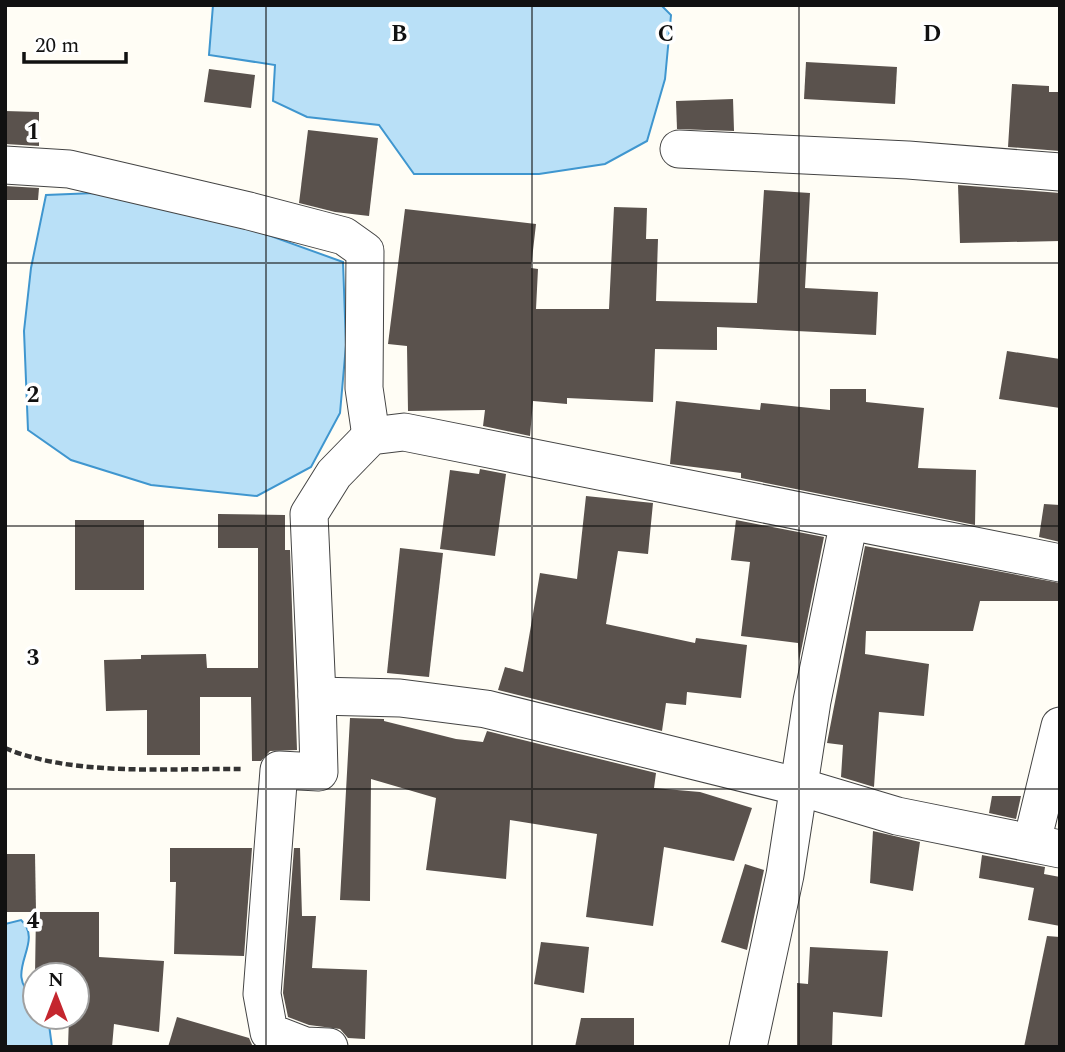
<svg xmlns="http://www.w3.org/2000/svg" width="1065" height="1052" font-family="Spectral,serif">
  <rect width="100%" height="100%" fill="#fffdf5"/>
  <!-- water -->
  <g fill="#b9e0f7" stroke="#3f96cf" stroke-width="2">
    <path d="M213,5H661L671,15L665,79L647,141L605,164L539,174H414L379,125L307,117L273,101L275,65L209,55Z"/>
    <path d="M95,193L243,226L343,262L346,345L340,413L311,467L257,496L151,485L71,460L28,430L24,331L31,268L46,195Z"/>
    <path d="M21,920C46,943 0,973 35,998V1017H48L52,1047H5V924Z"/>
  </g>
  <!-- building -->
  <g fill="#5a524d">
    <path d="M806,62L897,67L895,104L804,99Z"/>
    <path d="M209,69L255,75L251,108L204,102Z"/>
    <path d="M1012,84L1049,86V92H1060V151L1008,147Z"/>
    <path d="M733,99L734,131L677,129L676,101Z"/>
    <path d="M5,111L39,112V146L5,144Z"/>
    <path d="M308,130L378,138L369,216L335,212L299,203Z"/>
    <path d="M958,185L1060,193V241L960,243Z"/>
    <path d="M5,186L39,188L38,200H5Z"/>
    <path d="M764,190L810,193L805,288L878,292L876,335L717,327V350L655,349L653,402L567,398V404L533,401L530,436L483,426L485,410L408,411L407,346L388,344L405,209L536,224L531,268L538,269L536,309H609L614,207L647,208L646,239H658L656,301L757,303Z"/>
    <path d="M1007,351L1060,359V408L999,399Z"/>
    <path d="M830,389H866V402L924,408L918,468L976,470L975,525L741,478V473L670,464L676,401L760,410L761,403L830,410Z"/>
    <path d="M480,469L506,474L495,556L440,549L450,470L479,474Z"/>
    <path d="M586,496L653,503L648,554L618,551L606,624L695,643L696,638L747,645L741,698L687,692L686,705L666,703L662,731L498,690L505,667L523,672L540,573L577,579Z"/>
    <path d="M1044,504L1060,505V542L1039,537Z"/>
    <path d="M218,514L285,515V550H290L297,750L270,751L261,761H252L251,697H200V755H147V710L106,711L104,660L141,659V655L206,654L207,668H258V548H218Z"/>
    <rect x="75" y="520" width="69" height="70"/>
    <path d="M736,520L824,537L799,661L798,643L741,636L750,562L731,560Z"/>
    <path d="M865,546L1060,583V601H980L973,631H866L865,654L929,664L924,716L879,712L874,787L841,777L843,745L827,743Z"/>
    <path d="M400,548L443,553L429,677L387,673Z"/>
    <path d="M350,718L384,719V721L456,739L483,742L487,731L656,773L654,788L700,792L752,808L734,861L664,847L653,926L586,917L597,834L510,820L506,879L426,870L436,798L371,779L370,901L340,900Z"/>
    <path d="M992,796H1021L1016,819L989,813Z"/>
    <path d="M873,831L920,842L913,891L870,883Z"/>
    <path d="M170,848H252L244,956L174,954L176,882H170Z"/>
    <path d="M294,848H300L302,916H316L312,968L367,970L365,1039L348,1038L340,1029L309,1025L288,1017L283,993Z"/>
    <path d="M5,854H35L36,912H5Z"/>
    <path d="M982,855L1045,867L1044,874L1060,877V926L1028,920L1034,888L979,878Z"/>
    <path d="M745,864L764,870L747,950L721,942Z"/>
    <path d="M36,912H99V957L164,961L159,1032L114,1024L112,1047H68L69,1017H77V975H35Z"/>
    <path d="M1047,936L1060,937V1047H1024Z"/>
    <path d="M541,942L589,947L584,993L534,984Z"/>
    <path d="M810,947L888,951L882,1017L833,1012L832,1047H797V983L808,984Z"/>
    <path d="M177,1017L249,1038L253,1047H168Z"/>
    <path d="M581,1018H634V1047H575Z"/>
  </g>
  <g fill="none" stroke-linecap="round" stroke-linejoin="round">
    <defs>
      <g id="street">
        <path d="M679,149L908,160L1060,172"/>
        <path d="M5,165L69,169L249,211L344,236L365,251L364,388L371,436"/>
        <path d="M317,696L309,514L334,474L371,436L404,432L1060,563"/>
        <path d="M1032,842L1060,726"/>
        <path d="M329,1047L305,1046L269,1032L262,994L279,770L319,772L317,696L400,698L486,709L800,787L897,816L1060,849"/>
        <path d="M748,1047L785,875L812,701L849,521"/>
      </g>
    </defs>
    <!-- street casing -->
    <use href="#street" stroke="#444" stroke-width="39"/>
    <!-- path -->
    <path stroke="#333" stroke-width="4.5" stroke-dasharray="7 3.5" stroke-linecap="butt" d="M5,748C74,777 169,768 243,769"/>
    <!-- street -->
    <use href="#street" stroke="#fff" stroke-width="37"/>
  </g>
  <!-- grid -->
  <path fill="none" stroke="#111" stroke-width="2" stroke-opacity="0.55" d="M266,5V1047M532,5V1047M799,5V1047M5,263H1060M5,526H1060M5,789H1060"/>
  <g font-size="23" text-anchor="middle" font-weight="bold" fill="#111" stroke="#fff" stroke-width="7" stroke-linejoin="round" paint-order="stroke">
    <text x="399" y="41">B</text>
    <text x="666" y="41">C</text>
    <text x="932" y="41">D</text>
    <text x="33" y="139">1</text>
    <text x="33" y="402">2</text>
    <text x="33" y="665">3</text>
    <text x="33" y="928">4</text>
  </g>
  <!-- border -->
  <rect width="1065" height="1052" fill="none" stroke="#111111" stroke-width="14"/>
  <!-- north arrow -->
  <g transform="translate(56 996)"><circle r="33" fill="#ffffff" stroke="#a0a0a0" stroke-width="2"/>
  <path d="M0-5L12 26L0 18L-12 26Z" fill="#c4262e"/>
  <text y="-10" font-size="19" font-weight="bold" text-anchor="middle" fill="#111111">N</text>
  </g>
  <!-- scale -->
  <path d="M24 52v10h102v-10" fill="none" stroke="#111111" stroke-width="3.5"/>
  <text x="35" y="52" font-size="21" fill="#111111" stroke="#ffffff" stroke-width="5" paint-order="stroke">20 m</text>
</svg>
